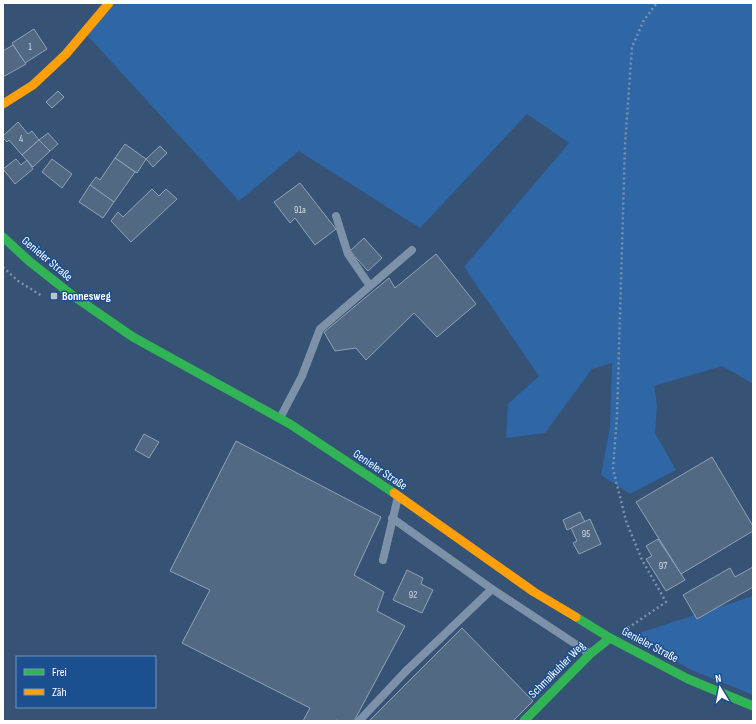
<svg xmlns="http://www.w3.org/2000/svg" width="756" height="724" font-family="'Sofia Sans Condensed',sans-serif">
  <rect width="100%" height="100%" fill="#365274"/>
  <!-- green -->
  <g fill="#2f66a5">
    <path d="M110,3H753V385L752,383L722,366L654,386L657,405L655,433L676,470L630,494L601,475L610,427L612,363L592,369L545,433L506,438L508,404L539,376L464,267L569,143L527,114L420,228L299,151L239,201L85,33Z"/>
    <path d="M753,596V695L689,669L633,635Z"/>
  </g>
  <!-- building -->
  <g fill="#526984" stroke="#92a2b6">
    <path d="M34,29L47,49L25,63L12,43Z"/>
    <path d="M13,45L26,64L3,77V51Z"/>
    <path d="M58,91L64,97L52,108L46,102Z"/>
    <path d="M18,122L28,134L32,131L39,140L22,155L9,140L7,142L3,138V136Z"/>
    <path d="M48,133L58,144L50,151L39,140Z"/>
    <path d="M39,140L50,151L33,167L22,155Z"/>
    <path d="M125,144L146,159L137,173L115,158Z"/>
    <path d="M160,146L167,153L153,167L146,159Z"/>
    <path d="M115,158L135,172L114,202L90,185L96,177L100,180Z"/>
    <path d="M16,159L21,165L27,160L33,169L15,184L3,169Z"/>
    <path d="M52,159L72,174L62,188L42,172Z"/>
    <path d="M300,183L336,229L315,245L295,218L290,223L274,202Z"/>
    <path d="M90,185L114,202L103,218L79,202Z"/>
    <path d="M152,189L159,196L166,189L177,199L131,242L111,221L118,212L123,217Z"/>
    <path d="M364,238L382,258L368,271L350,251Z"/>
    <path d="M436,254L476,304L437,337L414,313L366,360L356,348L335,351L324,332L389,278L395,288Z"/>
    <path d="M144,434L159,442L149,458L135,450Z"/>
    <path d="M236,441L381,517L354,575L384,592L377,611L405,626L354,721H339L336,720L335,721H303L310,708L182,643L210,590L170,571Z"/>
    <path d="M712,457L753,526V531L681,574L636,502Z"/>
    <path d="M580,512L585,522L567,530L563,520Z"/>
    <path d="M590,519L601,544L579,554L573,543L577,541L571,528Z"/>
    <path d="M658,539L685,580L666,591L646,559L652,556L646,546Z"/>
    <path d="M753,567V587L697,619L683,595L730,568L735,577Z"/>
    <path d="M407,570L423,578L421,584L433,590L422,613L393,600Z"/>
    <path d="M462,628L533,701L513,721H369Z"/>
  </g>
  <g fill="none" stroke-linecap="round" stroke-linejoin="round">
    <!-- path -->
    <g stroke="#7d92a8" stroke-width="2.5" stroke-dasharray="2 3" stroke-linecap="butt">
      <path d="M3,267L18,281L42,296"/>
      <path d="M628,628L666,602L642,560L626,521L613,469L617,416L625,145L632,47L644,20L657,3"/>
    </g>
    <!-- lane -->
    <g stroke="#7d92a8" stroke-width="8">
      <path d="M336,216L348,254L370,286"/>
      <path d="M280,418L302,376L320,329L412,250"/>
      <path d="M392,518L492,589L589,653"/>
      <path d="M383,560L398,497"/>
      <path d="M359,721L405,672L492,589"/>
    </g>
    <!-- fast -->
    <g stroke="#30b455" stroke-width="9">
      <path d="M3,237L29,261L72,295L133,337L290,424L394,493"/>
      <path d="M576,617L610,638L688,679L753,706"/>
      <path d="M524,721L590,654L610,638"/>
    </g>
    <!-- slow -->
    <g stroke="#ff9f0a" stroke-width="9">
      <path d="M3,104L33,85L66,54L109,3"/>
      <path d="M394,493L534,592L576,617"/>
    </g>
  </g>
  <!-- markers -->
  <rect fill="#b9c2ce" stroke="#1b4f8f" stroke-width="1.5" x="50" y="292" width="8" height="8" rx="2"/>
  <g text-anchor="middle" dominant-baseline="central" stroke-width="3" stroke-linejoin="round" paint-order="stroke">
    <!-- number labels -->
    <g font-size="10" fill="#d4dae0">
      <text x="30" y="47">1</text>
      <text x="21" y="139">4</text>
      <text x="300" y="210">91a</text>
      <text x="586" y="534">95</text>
      <text x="663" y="566">97</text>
      <text x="413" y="595">92</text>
    </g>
    <!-- street labels -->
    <g font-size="12" fill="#fff" stroke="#1b4f8f">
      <text transform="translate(47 259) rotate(40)">Genieler Straße</text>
      <text transform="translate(380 470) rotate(34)">Genieler Straße</text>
      <text transform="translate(650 645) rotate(28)">Genieler Straße</text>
      <text transform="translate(557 670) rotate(-45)">Schmalkuhler Weg</text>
    </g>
    <!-- poi labels -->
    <g font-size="12" font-weight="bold" fill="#fff" stroke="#1b4f8f" text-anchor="start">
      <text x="62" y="296">Bonnesweg</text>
    </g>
  </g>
  <!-- border -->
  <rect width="756" height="724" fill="none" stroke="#ffffff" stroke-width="8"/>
  <!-- legend -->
  <rect x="16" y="656" width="140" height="52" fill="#1b4f8f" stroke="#7695bc"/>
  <rect x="24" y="669" width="20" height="6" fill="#30b455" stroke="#7695bc"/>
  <text x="52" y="676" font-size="12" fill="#ffffff">Frei</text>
  <rect x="24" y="689" width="20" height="6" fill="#ff9f0a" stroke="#7695bc"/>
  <text x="52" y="696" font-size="12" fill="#ffffff">Zäh</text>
  <!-- north arrow -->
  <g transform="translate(720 688) rotate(350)" stroke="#1b4f8f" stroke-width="3" paint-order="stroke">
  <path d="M0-3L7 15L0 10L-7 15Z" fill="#ffffff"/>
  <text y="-6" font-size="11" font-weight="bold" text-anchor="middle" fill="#ffffff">N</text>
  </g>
</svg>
